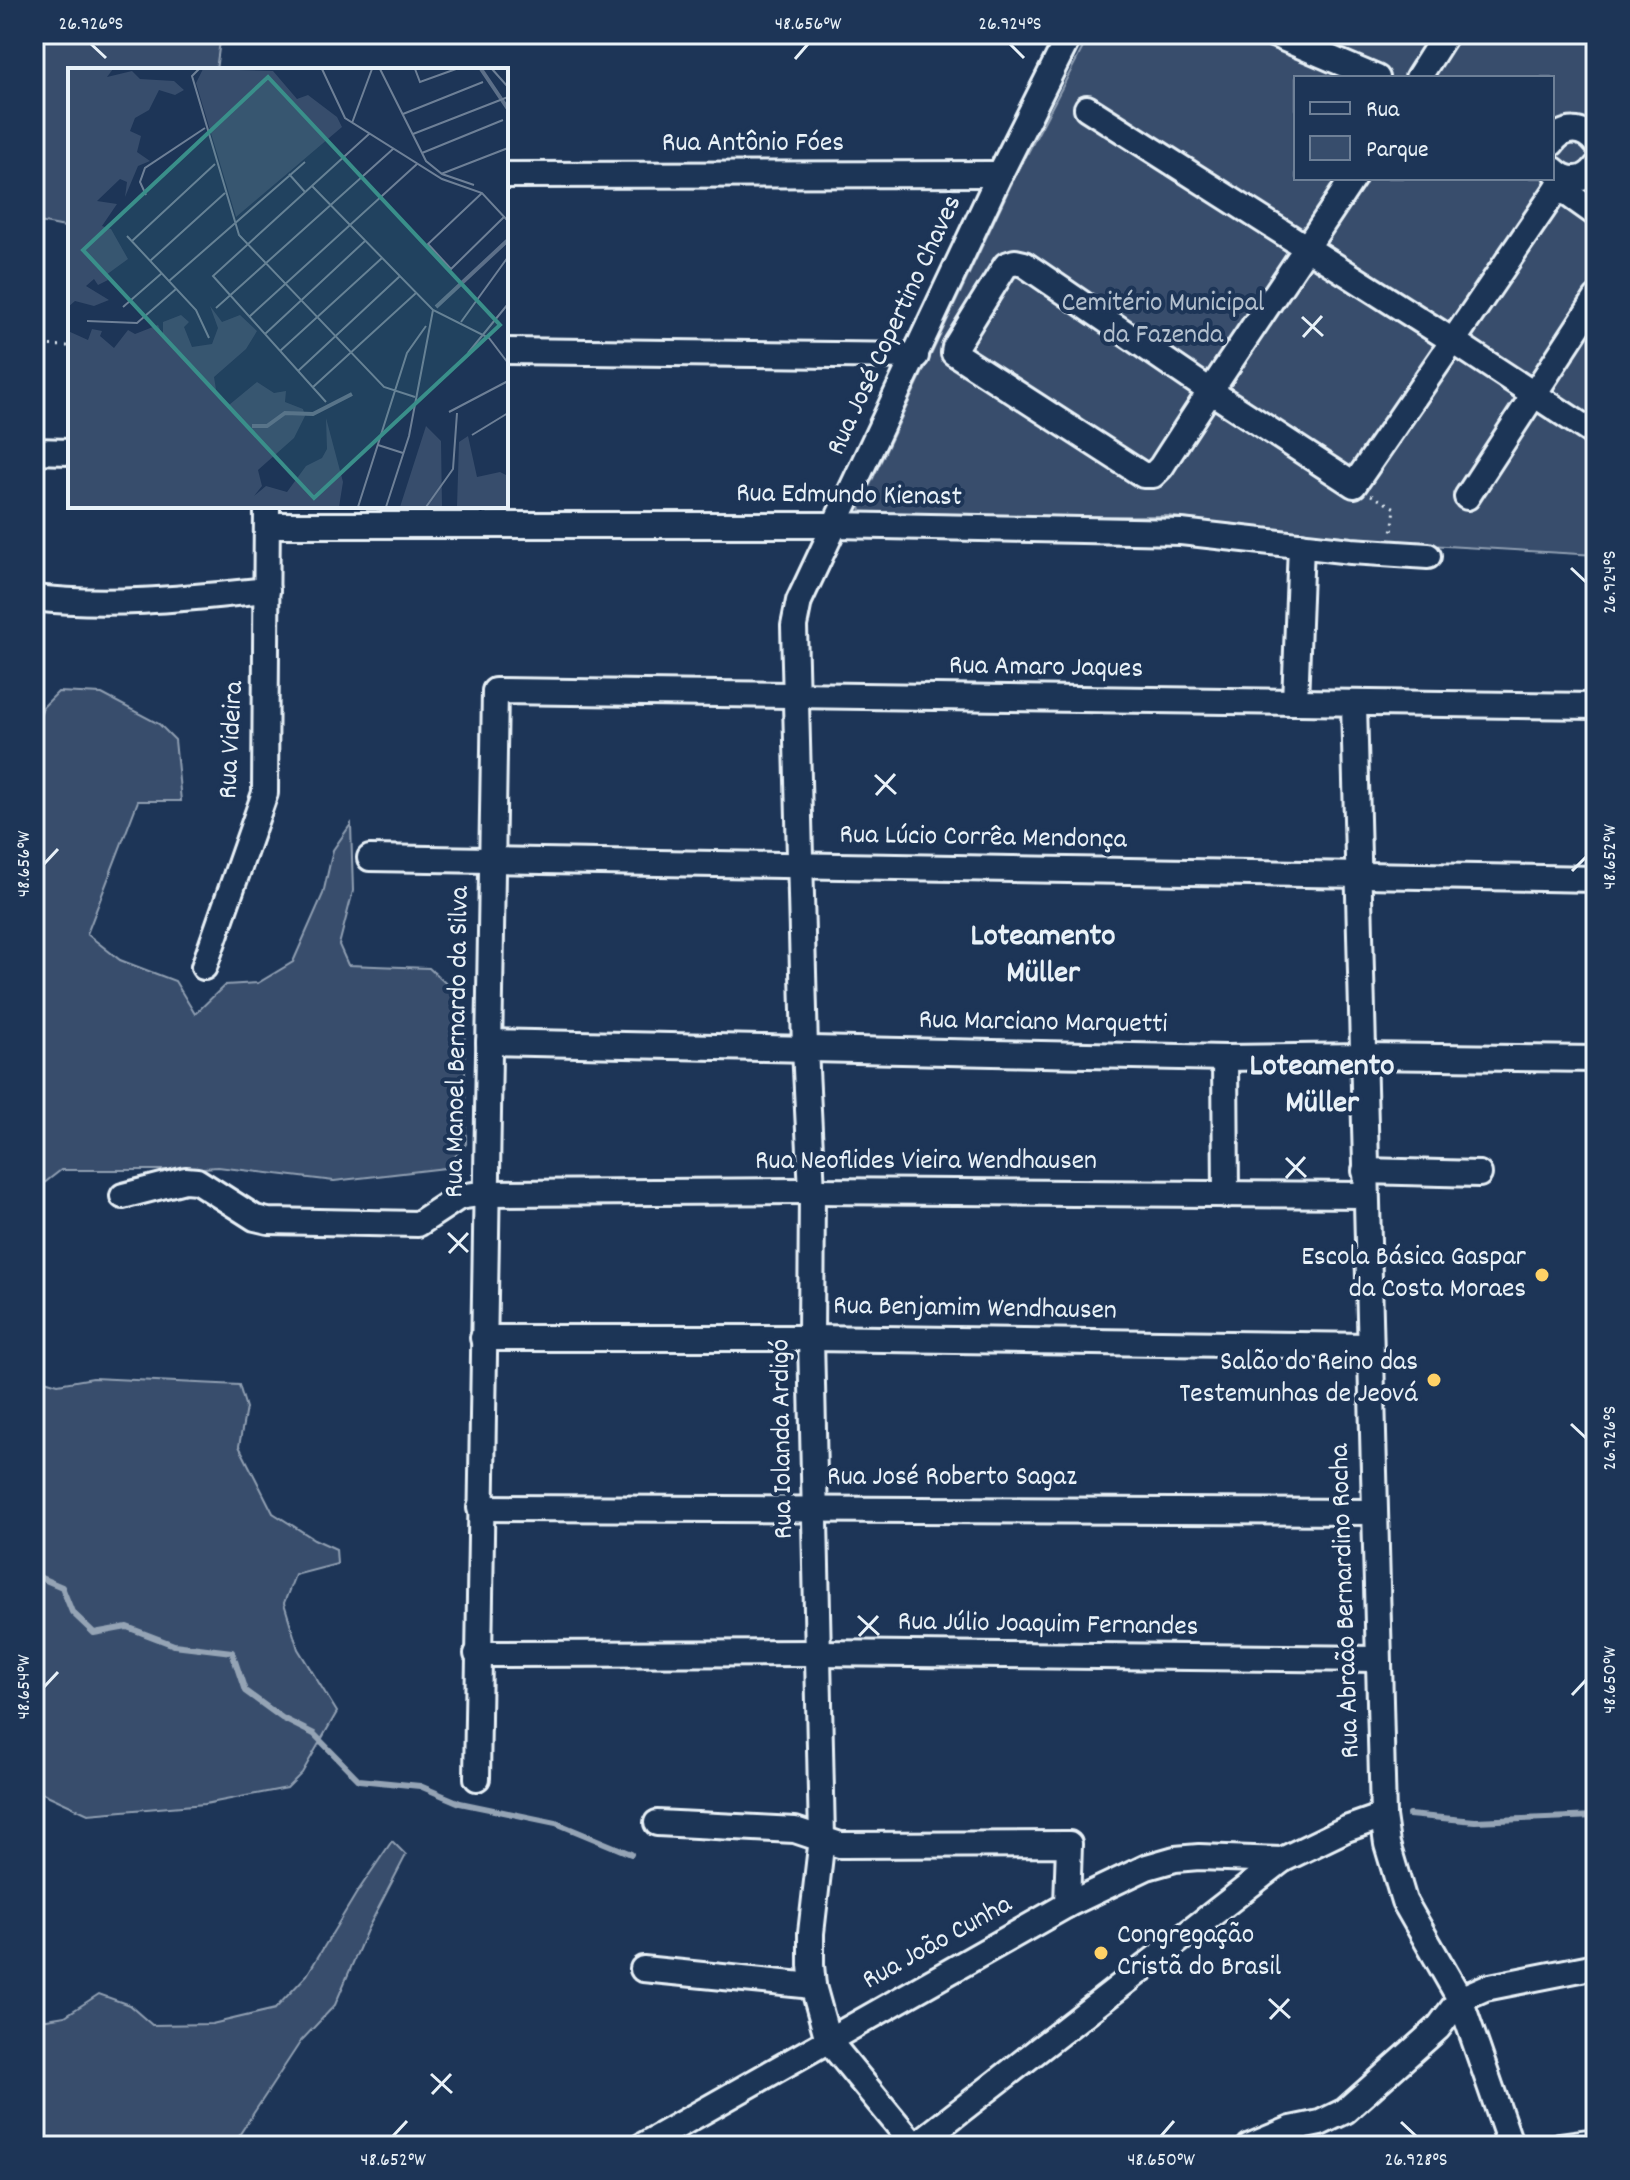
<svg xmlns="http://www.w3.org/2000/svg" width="1630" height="2180" font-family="Dekko,sans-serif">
  <rect width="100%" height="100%" fill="#1d3557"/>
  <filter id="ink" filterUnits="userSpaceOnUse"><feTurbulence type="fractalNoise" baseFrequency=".0125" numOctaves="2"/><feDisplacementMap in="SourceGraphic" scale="16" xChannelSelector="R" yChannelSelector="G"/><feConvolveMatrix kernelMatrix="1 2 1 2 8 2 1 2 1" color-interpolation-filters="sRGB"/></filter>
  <g filter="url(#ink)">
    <!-- green -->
    <g fill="#374d6c" stroke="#909fb2" stroke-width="2" fill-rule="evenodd">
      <path d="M34,34H221L216,70H70V228L34,221Z"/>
      <path d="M1090,34H1596V555L1327,539L1168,516L862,517L860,506L1010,187ZM1296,78H1552V178H1296Z"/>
      <path d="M58,692L102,694L159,724L175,740L181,801H138L87,934L120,960L175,981L195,1014L225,985L258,983L293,962L323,894L333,850L351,824L353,891L339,945L348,965L429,968L453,990L464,1015L466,1144L445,1168L334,1181L218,1167L171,1170H61L34,1191V732L43,707Z"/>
      <path d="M34,1377L58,1384L93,1378L239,1385L246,1408L239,1446L273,1513L314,1539L336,1549L337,1564L295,1575L284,1603L298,1649L337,1712L302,1773L287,1788L205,1804L88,1814L34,1789Z"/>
      <path d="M392,1841L406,1855L367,1930L335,2005L301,2041L232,2146H34V2021L65,2016L99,1994L129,2005L152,2025L212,2024L275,2009L307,1975L356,1894Z"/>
    </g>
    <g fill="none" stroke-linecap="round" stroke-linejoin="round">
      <!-- stream -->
      <g stroke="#95a4b5" stroke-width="6">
        <path d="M34,1575L62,1587L72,1612L94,1633L127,1627L174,1645L232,1652L245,1691L282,1718L314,1734L359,1780L420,1786L460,1803L556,1823L631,1854"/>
        <path d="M1409,1815L1475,1821L1596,1816"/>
      </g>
      <defs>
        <g id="minor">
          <path d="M1070,34L1000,174L799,601L794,626L805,1049L812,1191L811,1338L822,1838L811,1933V1965L813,1986L828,2040L915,2146L1282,1860L1346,1829L1383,1816"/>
          <path d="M1273,34L1377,78"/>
          <path d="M1418,78L1446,34"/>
          <path d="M1087,108L1453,341L1354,485L1210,391L1024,264L1015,262L1006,265L955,347L954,353L1143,475H1153L1161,467C1223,370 1289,275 1353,178"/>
          <path d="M1552,143C1564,126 1583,127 1596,143"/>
          <path d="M1554,170C1568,183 1585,182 1596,167"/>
          <path d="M506,175L1000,174"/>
          <path d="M1564,178L1558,187L1596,214"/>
          <path d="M1558,187L1453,341L1596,435"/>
          <path d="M506,351L916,356"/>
          <path d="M34,451L70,452"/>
          <path d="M1467,497L1596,299"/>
          <path d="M267,525H835L1181,532L1351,551L1428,556"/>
          <path d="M34,598C112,607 189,598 267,590"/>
          <path d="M1295,702L1301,545"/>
          <path d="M1354,704L1383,1816L1387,1844L1404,1901L1460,1999L1511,2146"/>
          <path d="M370,858L1596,879"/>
          <path d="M204,967L265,793L267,506"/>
          <path d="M489,1042L1225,1058L1363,1056L1596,1059"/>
          <path d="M1225,1058L1226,1195"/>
          <path d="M1365,1171L1479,1174"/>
          <path d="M123,1196L185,1180L197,1181L255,1218L268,1221L418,1224L459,1197L486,1193L812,1191L1366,1195"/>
          <path d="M483,1338H811L1370,1346"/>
          <path d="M480,1508L1374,1512"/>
          <path d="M477,1654L819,1653L1378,1659"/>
          <path d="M477,1778L495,691L1596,706"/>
          <path d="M657,1823L795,1830L840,1845L1069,1844L1067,1905"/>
          <path d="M643,1969L813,1986"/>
          <path d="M642,2146L1067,1905L1147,1867L1175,1859L1199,1857L1282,1860"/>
          <path d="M1250,2146L1291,2129L1320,2123L1345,2111L1438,2028L1460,1999L1485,1988L1596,1966"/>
          <path d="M1559,2146L1596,2141"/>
        </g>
      </defs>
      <!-- minor casing -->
      <use href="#minor" stroke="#e8f1f8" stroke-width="30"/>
      <!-- path -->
      <g stroke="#e8f1f8" stroke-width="3" stroke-dasharray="2 6" stroke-linecap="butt">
        <path d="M34,345L70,346"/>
        <path d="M1371,495L1395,508L1392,533"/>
      </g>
      <!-- minor -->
      <use href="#minor" stroke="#1d3557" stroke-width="24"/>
    </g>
  </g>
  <!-- ticks -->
  <path fill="none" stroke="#e8f1f8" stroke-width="3" d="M91,44L106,58M1010,44L1024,58M795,59L808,44M1302,317L1323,336M1303,337L1322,316M1571,568L1586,582M875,775L896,794M876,795L895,774M44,864L58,849M1572,871L1586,857M1286,1158L1306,1177M1286,1178L1305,1157M448,1233L468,1252M449,1253L468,1233M1571,1424L1586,1438M858,1616L879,1635M859,1636L878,1616M44,1687L58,1672M1572,1695L1586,1680M1269,1999L1290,2018M1270,2019L1289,1999M431,2074L452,2093M432,2094L451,2074M1401,2122L1416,2136M393,2136L407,2121M1161,2136L1174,2121"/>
  <!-- markers -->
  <g fill="#ffd166" stroke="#1d3557" stroke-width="3">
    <circle cx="1542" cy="1275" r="8"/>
    <circle cx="1434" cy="1380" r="8"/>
    <circle cx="1101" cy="1953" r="8"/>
  </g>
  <g text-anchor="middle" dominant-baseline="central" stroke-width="8" stroke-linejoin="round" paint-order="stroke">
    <!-- street labels -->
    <g font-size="28" fill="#e8f1f8" stroke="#1d3557">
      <text x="753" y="145">Rua Antônio Fóes</text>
      <text transform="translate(896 326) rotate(-65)">Rua José Copertino Chaves</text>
      <text transform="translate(849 497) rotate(1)">Rua Edmundo Kienast</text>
      <text transform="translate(1046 669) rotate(1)">Rua Amaro Jaques</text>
      <text transform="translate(233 740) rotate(-87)">Rua Videira</text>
      <text transform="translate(983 839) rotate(1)">Rua Lúcio Corrêa Mendonça</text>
      <text transform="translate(1043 1024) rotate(1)">Rua Marciano Marquetti</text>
      <text transform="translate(459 1042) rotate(-89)">Rua Manoel Bernardo da Silva</text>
      <text x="926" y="1163">Rua Neoflides Vieira Wendhausen</text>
      <text transform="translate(975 1310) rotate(1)">Rua Benjamim Wendhausen</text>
      <text transform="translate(784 1439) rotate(-91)">Rua Iolanda Ardigó</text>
      <text x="952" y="1479">Rua José Roberto Sagaz</text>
      <text transform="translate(1347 1601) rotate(-92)">Rua Abraão Bernardino Rocha</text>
      <text transform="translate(1048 1626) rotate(1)">Rua Júlio Joaquim Fernandes</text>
      <text transform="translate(938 1944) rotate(-29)">Rua João Cunha</text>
    </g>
    <!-- park labels -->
    <g font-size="28" fill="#b3c0ce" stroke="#1d3557">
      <text x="1163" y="305">Cemitério Municipal<tspan x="1163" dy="32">da Fazenda</tspan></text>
    </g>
    <!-- poi labels -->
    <g font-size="28" fill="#e8f1f8" stroke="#1d3557" text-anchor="end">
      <text x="1526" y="1259">Escola Básica Gaspar<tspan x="1526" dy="32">da Costa Moraes</tspan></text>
      <text x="1418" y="1364">Salão do Reino das<tspan x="1418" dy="32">Testemunhas de Jeová</tspan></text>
      <text x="1117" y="1937" text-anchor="start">Congregação<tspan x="1117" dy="32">Cristã do Brasil</tspan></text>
    </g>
    <!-- quarter labels -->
    <g font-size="32" font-weight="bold" fill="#e8f1f8" stroke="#1d3557">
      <text x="1043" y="938">Loteamento<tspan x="1043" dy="37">Müller</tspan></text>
      <text x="1322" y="1068">Loteamento<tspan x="1322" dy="37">Müller</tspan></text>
    </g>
  </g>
  <!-- overview -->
  <g transform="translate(68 68)">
    <rect width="440" height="440" fill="#1d3557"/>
    <path d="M0,1H45L39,9L64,3L72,11L106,13L116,22L107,27L91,22L81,42L67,50L62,63L73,68L69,84L82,93L70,98L57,129L59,114L52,111L29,133L49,136L34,158L43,161L60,191L38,207L40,212L30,217L26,211L18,218L41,232L26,238L7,233L0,239ZM135,1L205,3L229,31L240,27L269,49L274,59L168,149L128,15ZM142,238L154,254L172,247L189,263L178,281L146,309L149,328L161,337L189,314L206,325L218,323L217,334L235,341L237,348L226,370L190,402L194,418L186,428L198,418L219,424L238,398L254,390L259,381L258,350L275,414L271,439H0V263L20,272L24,261L34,263L32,268L46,280L60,262L67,266L90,257L95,268V254L113,247L121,254L116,259L124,279L144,276L150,260ZM358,358L373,373L374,439H332ZM400,368L409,409L432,404L440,408V439H389L391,374Z" fill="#374d6c"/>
    <path fill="none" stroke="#5d7089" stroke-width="4" d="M413,1L440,41M368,239L440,172M184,358H199L217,345L245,346L284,326"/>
    <path fill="none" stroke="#6e8097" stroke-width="2" d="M131,1L124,8L171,167L316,319L347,329M254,1L277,50L374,111L414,125L440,153M312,1L358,93L374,106L406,117M347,1L352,14L388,1M424,1L440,19M335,46L415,14M284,55L304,1M345,66L440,29M354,85L435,52M221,106L237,124M373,106L440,80M244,118L365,242L421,270L440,295M414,125L360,176L383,201L436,149M78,127L72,114L77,100L137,60M59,168L128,242L141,270M64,173L147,96M82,193L157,125M101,213L237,94M55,239L94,205M148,240L325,81M181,249L349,96M19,253L69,255L108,221M393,254L440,189M197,266L297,173M212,283L314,190M400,285L440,236M230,303L332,208M245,319L348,225M258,334L145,208L301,66M381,344L440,313M404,367L440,345M310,377L335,385M290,439L339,285L358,258M318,439L341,368L365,242M358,439L385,401L389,345"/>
    <path fill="#3a8f8a" fill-opacity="0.15" stroke="#3a8f8a" stroke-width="4" d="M200,9L432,257L246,430L15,182Z"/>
    <rect width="440" height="440" fill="none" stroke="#e8f1f8" stroke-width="4"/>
  </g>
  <!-- margin -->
  <rect width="1630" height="2180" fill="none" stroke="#1d3557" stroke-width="88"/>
  <!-- legend -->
  <rect x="1294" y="76" width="260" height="104" fill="#1d3557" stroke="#6e8097" stroke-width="2"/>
  <rect x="1310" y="102" width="40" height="12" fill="#1d3557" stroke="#6e8097" stroke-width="2"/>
  <text x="1366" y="116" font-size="24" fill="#e8f1f8">Rua</text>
  <rect x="1310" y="136" width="40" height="24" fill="#374d6c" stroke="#6e8097" stroke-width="2"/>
  <text x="1366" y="156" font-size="24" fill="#e8f1f8">Parque</text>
  <rect x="44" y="44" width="1542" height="2092" fill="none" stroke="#e8f1f8" stroke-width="3"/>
  <g font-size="20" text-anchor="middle" fill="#e8f1f8">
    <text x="91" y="29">26.926°S</text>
    <text x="808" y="29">48.656°W</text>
    <text x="1010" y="29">26.924°S</text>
    <text transform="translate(1608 582) rotate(-90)" y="7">26.924°S</text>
    <text transform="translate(1608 857) rotate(-90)" y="7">48.652°W</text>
    <text transform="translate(22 864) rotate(-90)" y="7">48.656°W</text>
    <text transform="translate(1608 1438) rotate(-90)" y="7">26.926°S</text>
    <text transform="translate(1608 1680) rotate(-90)" y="7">48.650°W</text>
    <text transform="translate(22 1687) rotate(-90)" y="7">48.654°W</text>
    <text x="393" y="2165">48.652°W</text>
    <text x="1161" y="2165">48.650°W</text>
    <text x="1416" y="2165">26.928°S</text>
  </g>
</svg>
